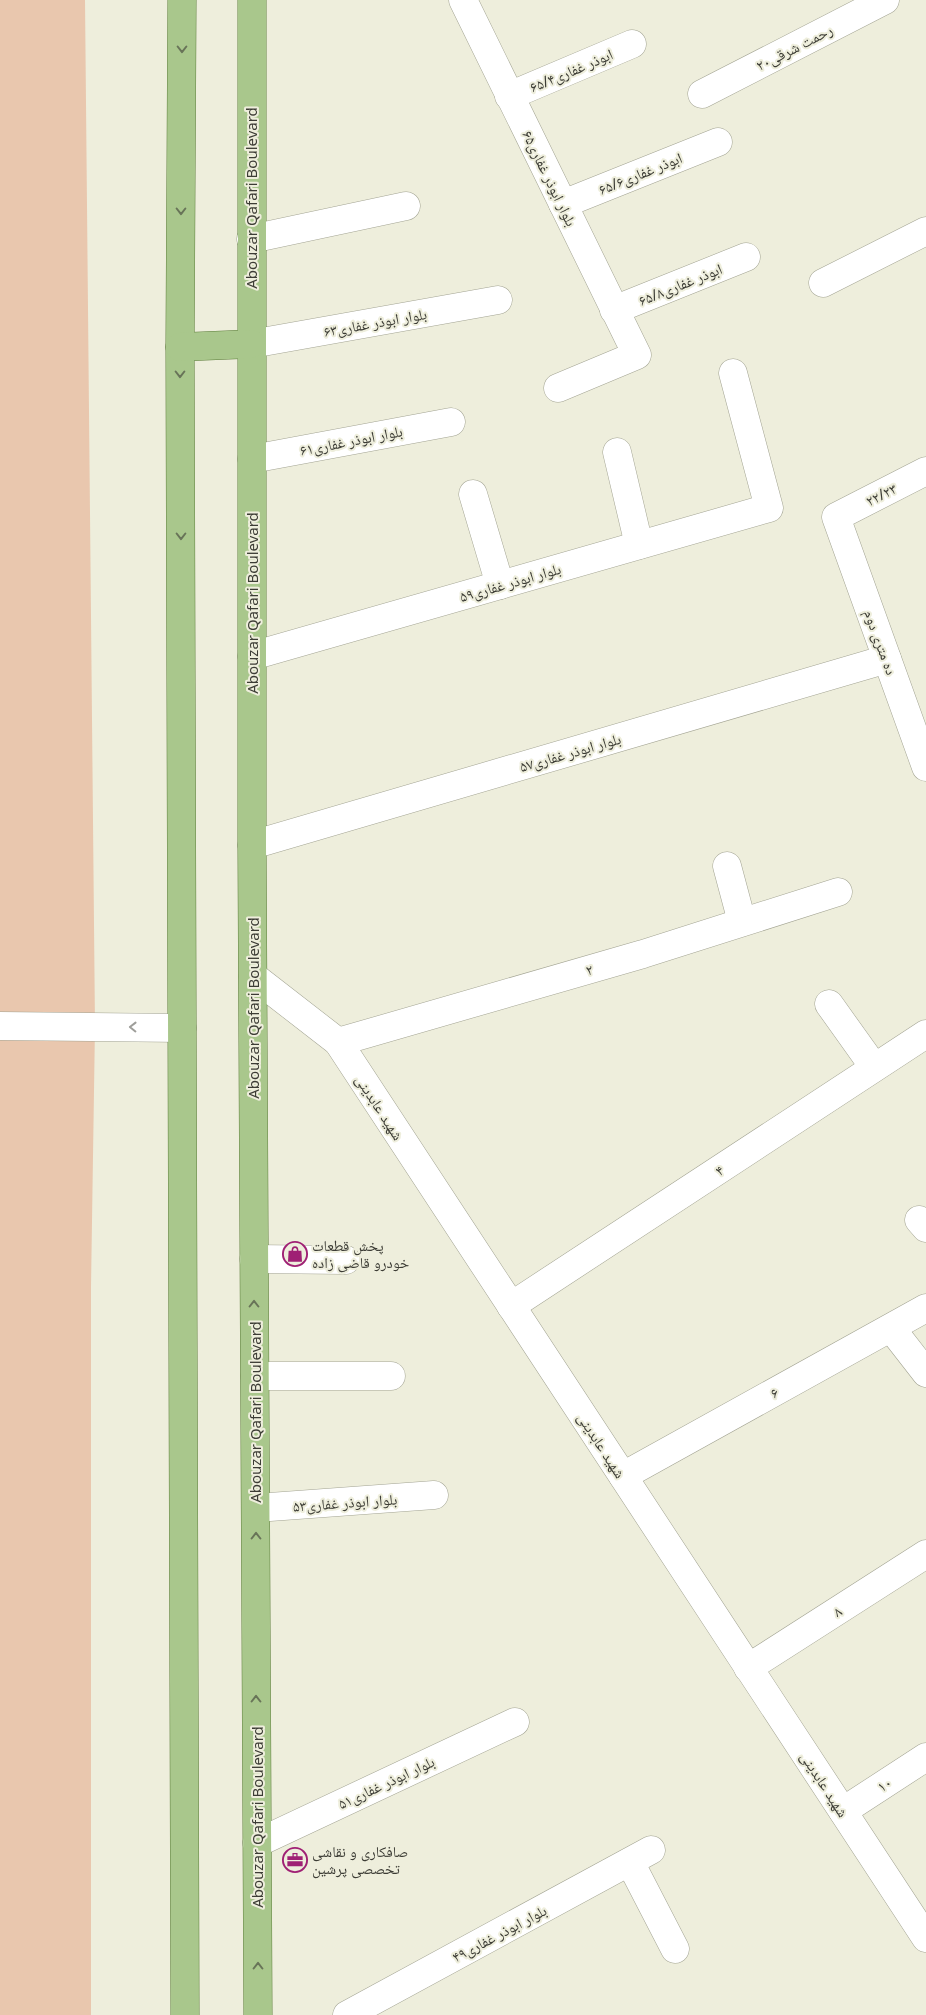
<svg xmlns="http://www.w3.org/2000/svg" width="926" height="2015" font-family="'Noto Sans','Noto Naskh Arabic',sans-serif">
  <rect width="100%" height="100%" fill="#eeeedc"/>
  <!-- green -->
  <path fill="#e9c7ae" d="M0,0H85L95,1026L91,1287V2015H0Z"/>
  <g fill="none" stroke-linecap="round" stroke-linejoin="round">
    <defs>
      <g id="minor">
        <path d="M463,0L637,355L558,388"/>
        <path d="M702,94L885,0"/>
        <path d="M509,96L632,44"/>
        <path d="M563,204L718,142"/>
        <path d="M251,239L406,206"/>
        <path d="M823,283L926,231"/>
        <path d="M614,310L746,257"/>
        <path d="M251,344L498,300"/>
        <path d="M617,452L639,545"/>
        <path d="M252,459L451,422"/>
        <path d="M926,471L836,517L926,767"/>
        <path d="M473,494L500,585"/>
        <path d="M252,656L769,508L733,373"/>
        <path d="M252,845L887,659"/>
        <path d="M727,866L742,922"/>
        <path d="M253,976L338,1042L926,1938"/>
        <path d="M829,1004L874,1067"/>
        <path d="M0,1026L182,1028"/>
        <path d="M338,1042L643,954L838,892"/>
        <path d="M919,1220L926,1228"/>
        <path d="M254,1259L346,1260"/>
        <path d="M511,1306L926,1034"/>
        <path d="M891,1328L926,1373"/>
        <path d="M255,1376H391"/>
        <path d="M623,1476L926,1308"/>
        <path d="M256,1508L434,1495"/>
        <path d="M748,1668L926,1554"/>
        <path d="M843,1811L926,1757"/>
        <path d="M257,1843L515,1722"/>
        <path d="M630,1862L675,1949"/>
        <path d="M347,2015L651,1850"/>
      </g>
      <g id="major">
        <path d="M182,0L180,347L185,2015"/>
        <path d="M252,0V845L258,2015"/>
        <path d="M180,347L251,344"/>
      </g>
    </defs>
    <!-- minor casing -->
    <use href="#minor" stroke="#a3a493" stroke-width="29"/>
    <!-- major casing -->
    <use href="#major" stroke="#5e7e3c" stroke-width="29"/>
    <!-- minor -->
    <use href="#minor" stroke="#fff" stroke-width="28"/>
    <!-- major -->
    <use href="#major" stroke="#a9c78c" stroke-width="28"/>
  </g>
  <!-- one-way arrows -->
  <defs><path id="oneway-chevron" d="M-2-3.5L2.5 0L-2 3.5" fill="none" stroke-width="1.6" stroke-linecap="round" stroke-linejoin="round" transform="scale(1.25)"/></defs>
  <g stroke="#687458">
    <use href="#oneway-chevron" transform="translate(182 49) rotate(90)"/>
    <use href="#oneway-chevron" transform="translate(181 211) rotate(90)"/>
    <use href="#oneway-chevron" transform="translate(180 374) rotate(90)"/>
    <use href="#oneway-chevron" transform="translate(181 536) rotate(90)"/>
    <use href="#oneway-chevron" transform="translate(254 1304) rotate(-90)"/>
    <use href="#oneway-chevron" transform="translate(256 1536) rotate(-90)"/>
    <use href="#oneway-chevron" transform="translate(256 1699) rotate(-90)"/>
    <use href="#oneway-chevron" transform="translate(258 1966) rotate(-90)"/>
  </g>
  <use stroke="#9e9e9a" href="#oneway-chevron" transform="translate(133 1027) rotate(-179)"/>
  <!-- icons -->
  <defs>
    <symbol id="shop-ring" viewBox="-11 -11 22 22"><circle r="9.5" fill="#eeeedc" stroke="#9f2074" stroke-width="1.5"/><path d="M-5-2.5h2.3a2.7 3.5 0 0 1 5.4 0H5L5.5 6h-11ZM-1.5-2.5h3a1.5 2.3 0 0 0-3 0Z" fill="#9f2074"/></symbol>
    <symbol id="office-ring" viewBox="-11 -11 22 22"><circle r="9.5" fill="#eeeedc" stroke="#9f2074" stroke-width="1.5"/><path d="M-6-3h4V-5.5h4V-3h4V5H-6ZM-1-4.5V-3h2v-1.5ZM-6 0V1H6V0Z" fill="#9f2074"/></symbol>
  </defs>
  <g fill-rule="evenodd">
    <use href="#shop-ring" x="281" y="1240" width="28" height="28"/>
    <use href="#office-ring" x="281" y="1846" width="28" height="28"/>
  </g>
  <g text-anchor="middle" dominant-baseline="central" stroke-width="4" stroke-linejoin="round" paint-order="stroke">
    <!-- street labels -->
    <g font-size="15" fill="#3c3c35" stroke="#eeeedc">
      <text transform="translate(794 47) rotate(-27)">۲۰رحمت شرقی</text>
      <text transform="translate(571 70) rotate(-23)">۶۵/۴ابوذر غفاری</text>
      <text transform="translate(640 173) rotate(-22)">۶۵/۶ابوذر غفاری</text>
      <text transform="translate(550 178) rotate(64)">بلوار ابوذر غفاری۶۵</text>
      <text transform="translate(251 198) rotate(-90)">Abouzar Qafari Boulevard</text>
      <text transform="translate(680 284) rotate(-22)">۶۵/۸ابوذر غفاری</text>
      <text transform="translate(375 322) rotate(-10)">بلوار ابوذر غفاری۶۳</text>
      <text transform="translate(351 440) rotate(-11)">بلوار ابوذر غفاری۶۱</text>
      <text transform="translate(881 494) rotate(-27)">۲۲/۲۳</text>
      <text transform="translate(510 582) rotate(-16)">بلوار ابوذر غفاری۵۹</text>
      <text transform="translate(252 603) rotate(-90)">Abouzar Qafari Boulevard</text>
      <text transform="translate(881 642) rotate(70)">ده متری دوم</text>
      <text transform="translate(570 752) rotate(-16)">بلوار ابوذر غفاری۵۷</text>
      <text transform="translate(589 969) rotate(-16)">۲</text>
      <text transform="translate(253 1008) rotate(-90)">Abouzar Qafari Boulevard</text>
      <text transform="translate(380 1107) rotate(57)">شهید عابدینی</text>
      <text transform="translate(719 1170) rotate(-33)">۴</text>
      <text transform="translate(774 1392) rotate(-29)">۶</text>
      <text transform="translate(255 1412) rotate(-90)">Abouzar Qafari Boulevard</text>
      <text transform="translate(602 1445) rotate(57)">شهید عابدینی</text>
      <text transform="translate(345 1502) rotate(-4)">بلوار ابوذر غفاری۵۳</text>
      <text transform="translate(837 1611) rotate(-33)">۸</text>
      <text transform="translate(386 1782) rotate(-25)">بلوار ابوذر غفاری۵۱</text>
      <text transform="translate(825 1784) rotate(57)">شهید عابدینی</text>
      <text transform="translate(884 1784) rotate(-33)">۱۰</text>
      <text transform="translate(257 1817) rotate(-90)">Abouzar Qafari Boulevard</text>
      <text transform="translate(499 1933) rotate(-28)">بلوار ابوذر غفاری۴۹</text>
    </g>
    <!-- poi labels -->
    <g font-size="15" fill="#3c3c35" stroke="#eeeedc" text-anchor="start">
      <text x="312" y="1245">پخش قطعات<tspan x="312" dy="17">خودرو قاضی زاده</tspan></text>
      <text x="312" y="1851">صافکاری و نقاشی<tspan x="312" dy="17">تخصصی پرشین</tspan></text>
    </g>
  </g>
</svg>
